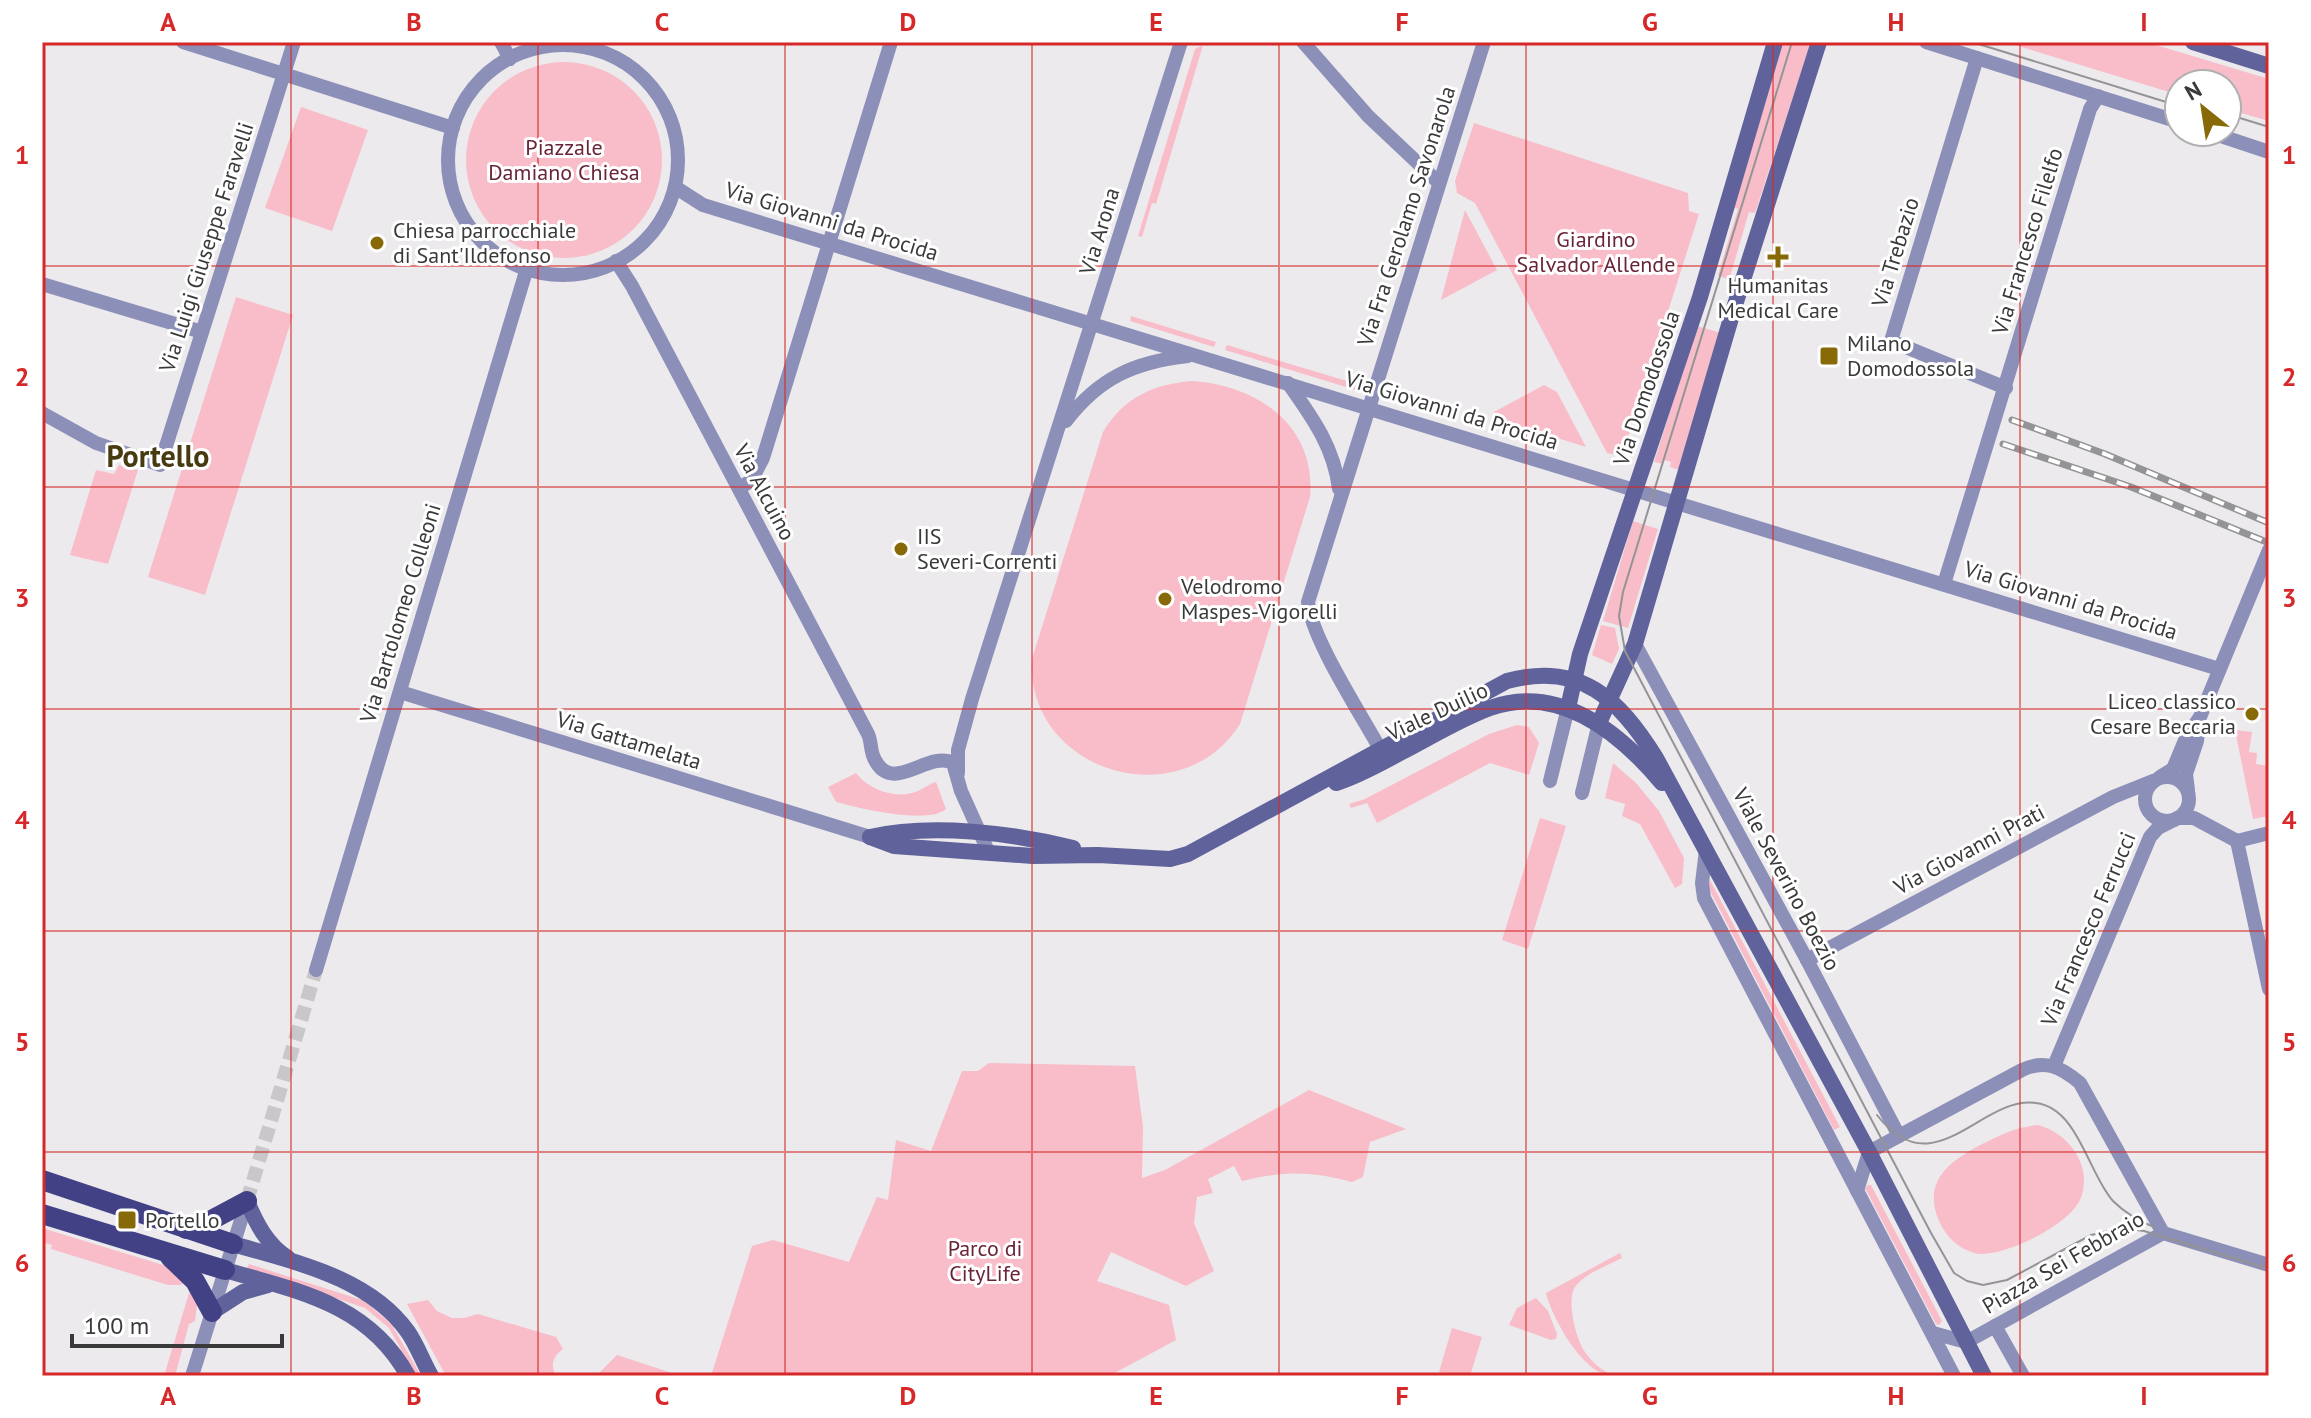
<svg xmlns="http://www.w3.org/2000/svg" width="2311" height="1418" font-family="'PT Sans',sans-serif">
  <rect width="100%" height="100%" fill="#eceaed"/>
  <!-- green -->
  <g fill="#f8bdc9">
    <path d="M1780,42L1804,45L1805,42H1811L1755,213L1749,212L1729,280L1718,275L1738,209L1730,206Z"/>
    <path d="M2005,42H2146L2269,79V121L2227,109V84H2179V95Z"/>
    <path d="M1203,45L1156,204L1152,203L1142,237L1138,236L1195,49Z"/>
    <circle cx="564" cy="160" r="98"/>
    <path d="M301,107L368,130L332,231L265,208Z"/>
    <path d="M1474,123L1688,193L1689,211L1699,214L1622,456L1607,453L1475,203L1457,193L1455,181Z"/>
    <path d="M1465,210L1497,270L1441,300Z"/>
    <path d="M236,297L293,315L205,595L148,577Z"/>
    <path d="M1131,316L1216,342L1214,347L1130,321Z"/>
    <path d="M1697,326L1721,333L1679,470L1670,467L1671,462L1664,460L1663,464L1654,462Z"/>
    <path d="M1227,345L1357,384L1356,390L1225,350Z"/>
    <path d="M1192,381C1257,385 1316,425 1310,497L1240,724C1180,819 1025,771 1032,659L1103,432C1123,398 1153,384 1192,381Z"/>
    <path d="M1544,385L1557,392L1586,447L1497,419L1494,412Z"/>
    <path d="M119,465L138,470L108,564L70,555L96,470L114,474Z"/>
    <path d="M1633,521L1658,529L1628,628L1603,621Z"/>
    <path d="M1601,625L1615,628L1619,649L1612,664L1592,655Z"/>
    <path d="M1517,725L1529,727L1539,743L1529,775L1490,763L1377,823L1367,803L1351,808L1349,804L1365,799L1489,734Z"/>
    <path d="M2235,730L2252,732L2249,752L2257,753L2256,764L2269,766V816L2253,819Z"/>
    <path d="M1613,763L1636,783L1659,811L1684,858L1682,884L1675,888L1640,824L1622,816L1625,804L1605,798Z"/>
    <path d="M856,773C869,790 897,800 918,791C925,788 929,784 936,782L946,809C928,825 858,808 836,802L828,787Z"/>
    <path d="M1540,818L1566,826L1528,949L1502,940Z"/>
    <path d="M1710,880L1840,1127L1834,1130L1707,885Z"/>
    <path d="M989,1063L1135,1066L1143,1127L1142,1178L1165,1170L1309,1090L1406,1129L1370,1142L1363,1177L1352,1182C1310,1171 1284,1171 1242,1181L1234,1166L1208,1179L1213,1193L1197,1197L1194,1223L1214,1271L1186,1286L1111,1252L1097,1281L1169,1305L1176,1340L1109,1376H711L752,1246L773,1240L849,1262L877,1197L888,1200L896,1140L931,1151L962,1071H978Z"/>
    <path d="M2038,1125C2069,1133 2094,1167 2080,1200C2069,1225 2000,1260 1974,1253C1958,1248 1946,1237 1939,1221C1922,1181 1949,1162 1980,1145C2000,1135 2016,1127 2038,1125Z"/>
    <path d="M1868,1185H1871L1942,1321L1939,1325L1936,1324L1865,1188Z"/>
    <path d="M42,1228L173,1268L187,1281L180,1285H168L51,1249L52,1245L42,1242Z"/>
    <path d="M1620,1253L1622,1258C1607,1266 1585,1273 1575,1287C1566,1300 1576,1340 1585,1352C1591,1362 1603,1371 1613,1376C1584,1376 1552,1318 1546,1293Z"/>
    <path d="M249,1264L365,1301L392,1325L421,1376H416L389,1328L365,1308L247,1268Z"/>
    <path d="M193,1290L197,1305L195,1321L189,1324L175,1376H164L189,1293Z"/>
    <path d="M1536,1298L1548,1311L1557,1334L1556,1339L1551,1340L1509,1325L1517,1308Z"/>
    <path d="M428,1300L437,1311L452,1318H464L478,1314L556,1337L563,1349C553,1356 550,1365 556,1376H446L407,1304Z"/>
    <path d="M1452,1328L1482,1337L1470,1376H1453L1439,1372Z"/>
    <path d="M617,1355L681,1376H596Z"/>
  </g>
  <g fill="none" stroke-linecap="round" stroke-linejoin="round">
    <!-- street-tunnel -->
    <path stroke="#c9c7c9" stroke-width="14" stroke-dasharray="14 7" stroke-linecap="butt" d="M247,1201L316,970"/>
    <!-- street -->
    <g stroke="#8c8fb7" stroke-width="14">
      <path d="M183,42L453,128"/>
      <path d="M501,42L510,59"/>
      <path d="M1303,42L1368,116L1439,183"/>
      <path d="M1926,42L2179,122"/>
      <circle cx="563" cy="160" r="115"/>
      <path d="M1977,58L1891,341L2006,388"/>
      <path d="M2209,132L2269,152"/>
      <path d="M675,187L703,205L2219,669"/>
      <path d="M616,261L632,286L868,734C872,743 870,752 875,760C893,795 928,750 953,763L961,791L988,851"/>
      <path d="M42,284L202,332"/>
      <path d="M1288,383C1312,417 1334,447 1339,489"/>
      <path d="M42,413L96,443L160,465L294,42"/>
      <path d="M1066,421C1099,378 1134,362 1188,356"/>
      <path d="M739,488L751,481L763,458L891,42"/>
      <path d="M1944,584L2090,109L2098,96"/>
      <path d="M1635,644L1807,960L1899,1136"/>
      <path d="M400,692L870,837"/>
      <path d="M1380,749C1361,714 1311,638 1308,602L1484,42"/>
      <path d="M958,773V750L972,699L1181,42"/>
      <circle cx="2167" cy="799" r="22"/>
      <path d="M2160,777L2173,769L2186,738L2200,717L2269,550"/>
      <path d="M1550,781L1568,708"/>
      <path d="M2188,790L2186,774L2197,741L2199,721"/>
      <path d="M1582,793L1599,723"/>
      <path d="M2177,818H2194L2237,841"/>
      <path d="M2237,841L2269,989"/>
      <path d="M2237,841L2269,833"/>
      <path d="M1706,850L1702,883L1704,898L1954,1376"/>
      <path d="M1807,960L2113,797L2153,781"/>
      <path d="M316,970L527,268"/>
      <path d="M2054,1066L2150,837L2158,828L2174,820"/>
      <path d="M1857,1191L1869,1152L2022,1070C2045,1059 2061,1067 2080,1083L2163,1233"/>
      <path d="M2163,1233L2269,1265"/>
      <path d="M1995,1326L2023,1376"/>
      <path d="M1933,1333L1966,1342L2163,1233"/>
      <path d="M192,1376L247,1201"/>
    </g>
    <!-- secondary -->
    <g stroke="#60629b" stroke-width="16">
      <path d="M2193,42L2269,66"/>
      <path d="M1568,708L1580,654L1700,297L1775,42"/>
      <path d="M1599,723L1635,644L1734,308L1819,42"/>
      <path d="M1336,783C1359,776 1381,763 1402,752C1431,737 1460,719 1490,708C1560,683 1620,733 1662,783"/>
      <path d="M870,837L894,846L1033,856L1098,855L1170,859L1188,854L1507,681C1581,661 1619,699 1656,758L1869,1152L1984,1376"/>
      <path d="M870,837C932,823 1012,833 1073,848"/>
      <path d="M247,1201C256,1223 267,1245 288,1258"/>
      <path d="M233,1244C294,1262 369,1277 408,1332C417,1345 423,1362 431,1376"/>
      <path d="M225,1270C298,1291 369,1304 408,1376"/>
      <path d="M212,1312L243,1292L268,1285"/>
    </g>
    <!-- primary -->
    <g stroke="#434186" stroke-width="20">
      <path d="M42,1180L233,1244"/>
      <path d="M42,1214L225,1270"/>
      <path d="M186,1229L202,1225L247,1201"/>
      <path d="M170,1257L195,1281L212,1312"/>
    </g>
    <!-- tram -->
    <g stroke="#949395" stroke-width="2">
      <path d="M1792,42L1623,592L1619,616L1625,651L1931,1233L1954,1273L1967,1281L1983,1285L2007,1280L2091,1235L2121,1228L2144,1231L2269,1269"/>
      <path d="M1972,42L2179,106"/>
      <path d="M2227,114L2269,127"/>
      <path d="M1877,1115C1934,1189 1981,1095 2036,1103C2078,1108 2088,1173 2113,1201C2125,1213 2139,1221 2154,1227"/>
    </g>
    <defs>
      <g id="rail">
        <path d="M2012,420L2105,454L2269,523"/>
        <path d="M2003,444L2131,487L2269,543"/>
      </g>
    </defs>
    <!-- rail casing -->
    <use href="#rail" stroke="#949395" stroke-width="7"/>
    <!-- rail -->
    <use href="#rail" stroke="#fff" stroke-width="4" stroke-dasharray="12" stroke-linecap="butt"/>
  </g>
  <!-- grid -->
  <path fill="none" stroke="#d62828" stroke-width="2" stroke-opacity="0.55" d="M291,42V1376M538,42V1376M785,42V1376M1032,42V1376M1279,42V1376M1526,42V1376M1773,42V1376M2020,42V1376M42,266H2269M42,487H2269M42,709H2269M42,931H2269M42,1152H2269"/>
  <!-- markers -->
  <g fill="#876a07" stroke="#fff" stroke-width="3">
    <circle cx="377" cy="243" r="8"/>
    <path d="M1774 245h8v8h8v8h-8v8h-8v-8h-8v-8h8z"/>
    <rect x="1819" y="346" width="20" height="20" rx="4"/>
    <circle cx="901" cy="549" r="8"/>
    <circle cx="1165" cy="599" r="8"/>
    <circle cx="2252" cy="714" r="8"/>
    <rect x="117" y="1210" width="20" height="20" rx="4"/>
  </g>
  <g text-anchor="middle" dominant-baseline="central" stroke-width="6" stroke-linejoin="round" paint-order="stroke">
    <!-- park labels -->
    <g font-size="22" fill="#692438" stroke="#fff">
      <text x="564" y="147">Piazzale<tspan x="564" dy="25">Damiano Chiesa</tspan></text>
      <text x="1596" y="239">Giardino<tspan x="1596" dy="25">Salvador Allende</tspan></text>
      <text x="985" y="1248">Parco di<tspan x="985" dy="25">CityLife</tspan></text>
    </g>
    <!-- street labels -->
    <g font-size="22" fill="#3b3a3b" stroke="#fff">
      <text transform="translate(1406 216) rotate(-72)">Via Fra Gerolamo Savonarola</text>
      <text transform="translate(832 221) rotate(17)">Via Giovanni da Procida</text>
      <text transform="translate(1099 231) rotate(-73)">Via Arona</text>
      <text transform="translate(2027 241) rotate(-73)">Via Francesco Filelfo</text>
      <text transform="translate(206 247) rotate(-72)">Via Luigi Giuseppe Faravelli</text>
      <text transform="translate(1895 252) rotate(-73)">Via Trebazio</text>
      <text transform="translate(1646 388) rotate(-71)">Via Domodossola</text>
      <text transform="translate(1452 410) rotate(17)">Via Giovanni da Procida</text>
      <text transform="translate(765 492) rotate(62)">Via Alcuino</text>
      <text transform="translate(2071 600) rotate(17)">Via Giovanni da Procida</text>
      <text transform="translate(400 613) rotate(-73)">Via Bartolomeo Colleoni</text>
      <text transform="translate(1437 711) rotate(-25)">Viale Duilio</text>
      <text transform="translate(629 740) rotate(17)">Via Gattamelata</text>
      <text transform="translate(1969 849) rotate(-28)">Via Giovanni Prati</text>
      <text transform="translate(1787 879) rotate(62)">Viale Severino Boezio</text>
      <text transform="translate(2088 929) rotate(-67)">Via Francesco Ferrucci</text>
      <text transform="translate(2063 1262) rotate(-30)">Piazza Sei Febbraio</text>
    </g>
    <!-- poi labels -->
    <g font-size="22" fill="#3b3a3b" stroke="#fff" text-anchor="start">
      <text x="393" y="230">Chiesa parrocchiale<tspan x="393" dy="25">di Sant'Ildefonso</tspan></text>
      <text x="1778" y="285" text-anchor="middle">Humanitas<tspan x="1778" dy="25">Medical Care</tspan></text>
      <text x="1847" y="343">Milano<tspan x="1847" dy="25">Domodossola</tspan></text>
      <text x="917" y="536">IIS<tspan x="917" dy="25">Severi-Correnti</tspan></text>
      <text x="1181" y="586">Velodromo<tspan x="1181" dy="25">Maspes-Vigorelli</tspan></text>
      <text x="2236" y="701" text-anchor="end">Liceo classico<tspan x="2236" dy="25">Cesare Beccaria</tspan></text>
      <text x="145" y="1220">Portello</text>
    </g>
    <!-- district labels -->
    <g font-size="30" font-weight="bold" fill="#473910" stroke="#fff">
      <text x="158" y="455">Portello</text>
    </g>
  </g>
  <!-- border -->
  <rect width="2311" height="1418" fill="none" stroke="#ffffff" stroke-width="88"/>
  <!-- north arrow -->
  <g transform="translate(2203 108) rotate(330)"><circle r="38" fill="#ffffff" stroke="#b1b0b1" stroke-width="2"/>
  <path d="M0-6L14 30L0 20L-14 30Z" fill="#876a07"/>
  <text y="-12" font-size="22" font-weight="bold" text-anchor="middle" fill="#3b3a3b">N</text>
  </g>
  <!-- scale -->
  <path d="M72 1334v12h210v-12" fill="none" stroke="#3b3a3b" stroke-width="4"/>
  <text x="84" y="1334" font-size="24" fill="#3b3a3b" stroke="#ffffff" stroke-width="6" paint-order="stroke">100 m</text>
  <rect x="44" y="44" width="2223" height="1330" fill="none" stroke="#d62828" stroke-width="3"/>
  <g font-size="26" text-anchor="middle" font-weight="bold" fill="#d62828">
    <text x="168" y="31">A</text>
    <text x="414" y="31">B</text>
    <text x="662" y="31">C</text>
    <text x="908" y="31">D</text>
    <text x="1156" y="31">E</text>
    <text x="1402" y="31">F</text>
    <text x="1650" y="31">G</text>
    <text x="1896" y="31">H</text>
    <text x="2144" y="31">I</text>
    <text x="22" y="164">1</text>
    <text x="2289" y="164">1</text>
    <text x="22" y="386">2</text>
    <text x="2289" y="386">2</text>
    <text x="22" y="607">3</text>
    <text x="2289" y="607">3</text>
    <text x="22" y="829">4</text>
    <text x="2289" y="829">4</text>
    <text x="22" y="1051">5</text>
    <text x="2289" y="1051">5</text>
    <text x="22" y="1272">6</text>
    <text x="2289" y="1272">6</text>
    <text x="168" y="1405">A</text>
    <text x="414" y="1405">B</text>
    <text x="662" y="1405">C</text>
    <text x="908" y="1405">D</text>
    <text x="1156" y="1405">E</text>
    <text x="1402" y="1405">F</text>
    <text x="1650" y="1405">G</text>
    <text x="1896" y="1405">H</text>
    <text x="2144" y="1405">I</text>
  </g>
</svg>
